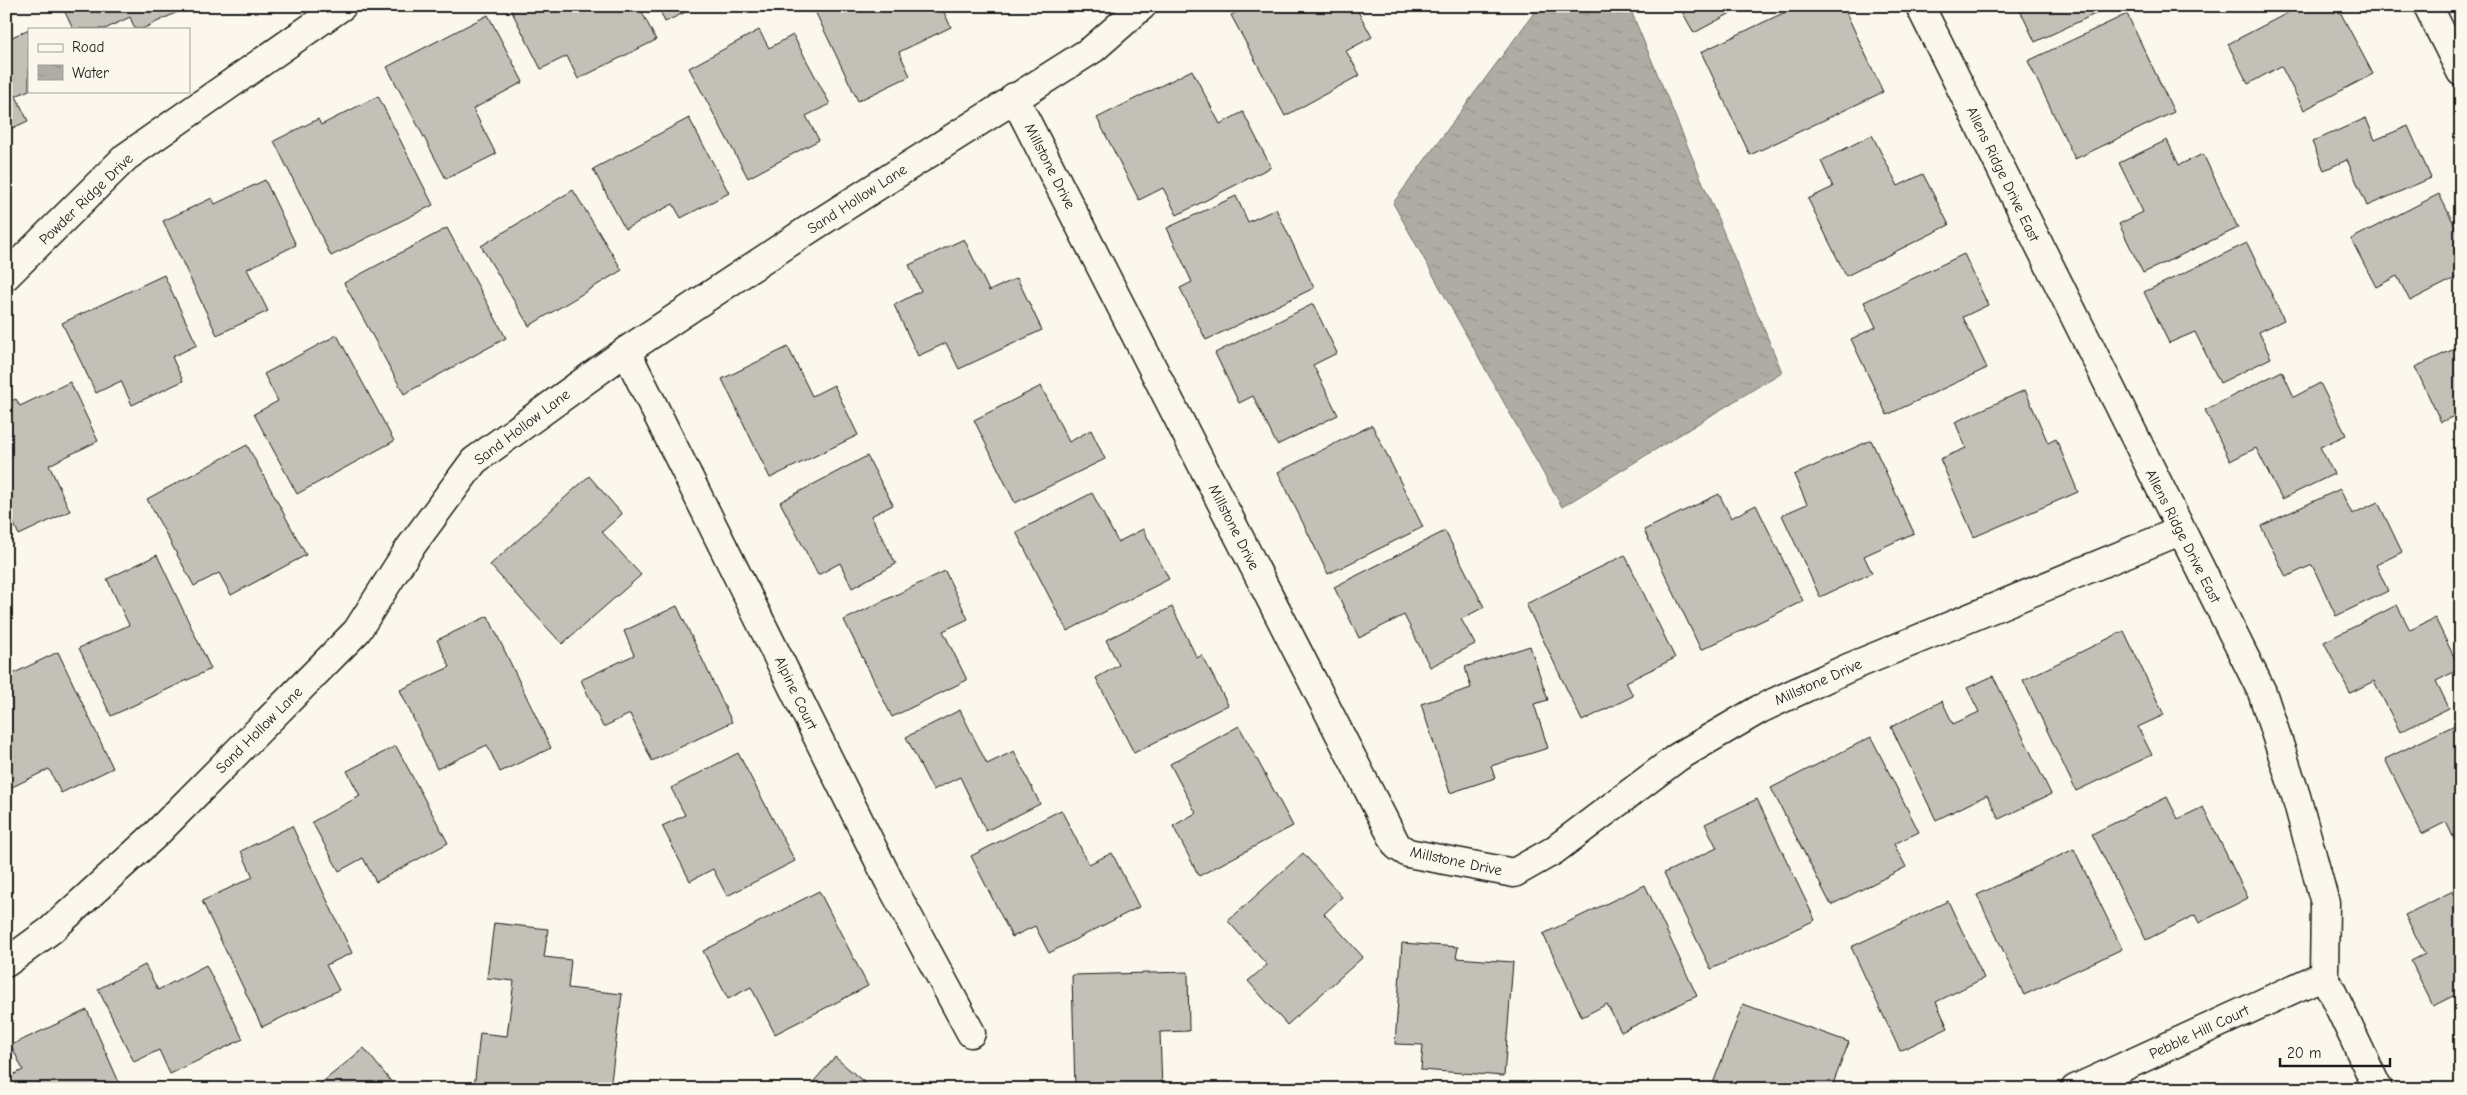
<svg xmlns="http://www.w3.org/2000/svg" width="2467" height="1095" font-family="'Comic Neue',sans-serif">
  <defs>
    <pattern id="water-ripples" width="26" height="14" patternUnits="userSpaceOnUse" patternTransform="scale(1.25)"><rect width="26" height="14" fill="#afaca5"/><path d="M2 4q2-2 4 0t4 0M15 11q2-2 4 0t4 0" fill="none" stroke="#96938d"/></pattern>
  </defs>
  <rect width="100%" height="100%" fill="#fbf7ec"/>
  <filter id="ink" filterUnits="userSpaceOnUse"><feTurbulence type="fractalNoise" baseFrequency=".02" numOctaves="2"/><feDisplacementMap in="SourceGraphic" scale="10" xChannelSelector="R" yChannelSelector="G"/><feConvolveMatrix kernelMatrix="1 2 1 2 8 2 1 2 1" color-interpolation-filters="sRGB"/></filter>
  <g filter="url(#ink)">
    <!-- water -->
    <path fill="url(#water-ripples)" stroke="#74726e" d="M1539,6H1629L1782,372L1562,507L1393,203Z"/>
    <!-- building -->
    <g fill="#c3c0b8" stroke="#1c1c1c">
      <path d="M62,6H185L186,8L142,29H135L130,17L105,29H73Z"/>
      <path d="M509,6H639L656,40L578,79L567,56L541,69Z"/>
      <path d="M658,6H698L665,22Z"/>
      <path d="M941,6L951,27L899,52L910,76L858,101L813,7Z"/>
      <path d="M1248,6H1355L1372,37L1346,51L1360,75L1285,116L1231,15Z"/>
      <path d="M1679,6H1744L1694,33Z"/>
      <path d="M1798,6H1843L1883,92L1750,155L1701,52Z"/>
      <path d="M2018,6H2110V7L2035,42Z"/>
      <path d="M2301,6H2337L2373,74L2304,110L2281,66L2248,84L2228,44Z"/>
      <path d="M2127,14L2174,112L2075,159L2028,61Z"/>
      <path d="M488,15L523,82L473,109L496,154L446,179L387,67Z"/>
      <path d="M29,29V90L16,96L28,121L6,131V40Z"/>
      <path d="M759,30L769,48L793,35L830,104L806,116L819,140L748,178L689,68Z"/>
      <path d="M1192,70L1220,124L1243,112L1271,167L1177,215L1163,188L1139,200L1097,118Z"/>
      <path d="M378,96L433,205L331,256L274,141L318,119L321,125Z"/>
      <path d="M689,118L729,193L681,218L673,204L625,229L593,169Z"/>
      <path d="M2366,118L2375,140L2408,126L2431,178L2367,206L2347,160L2324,170L2312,142Z"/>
      <path d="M1872,135L1898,186L1923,174L1949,225L1846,276L1808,199L1833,187L1821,161Z"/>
      <path d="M2167,140L2179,165L2203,154L2238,228L2143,273L2119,224L2143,212L2119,163Z"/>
      <path d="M265,180L296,245L247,269L268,311L217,335L163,221L212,198L215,204Z"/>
      <path d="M573,190L622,270L529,326L481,246Z"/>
      <path d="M2439,194L2461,238V275L2410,301L2397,276L2376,287L2351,239Z"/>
      <path d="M1236,196L1248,222L1276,209L1314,288L1206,340L1180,288L1192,282L1167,228Z"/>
      <path d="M447,228L506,338L404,394L344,283Z"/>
      <path d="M964,239L989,291L1017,278L1042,330L959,369L946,343L918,356L894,305L921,291L909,265Z"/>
      <path d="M2247,243L2284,320L2259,332L2271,358L2220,383L2195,332L2169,343L2144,292Z"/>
      <path d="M1964,254L1988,305L1963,317L1987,368L1887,415L1851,339L1876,327L1864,302Z"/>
      <path d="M164,275L197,345L172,357L183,381L132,405L121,381L96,393L62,323Z"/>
      <path d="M1313,304L1337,353L1313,365L1338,415L1277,445L1253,396L1239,403L1215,353Z"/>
      <path d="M337,335L394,441L297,494L254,414L278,401L264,374Z"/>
      <path d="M2461,346V413L2441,422L2415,367Z"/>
      <path d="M788,347L812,396L834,385L858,435L770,478L722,379Z"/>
      <path d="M2282,371L2294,397L2320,383L2346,435L2320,447L2334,474L2282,499L2256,448L2230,461L2205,410Z"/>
      <path d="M70,382L98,441L49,465L70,511L19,535L6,507V403L16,399L20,406Z"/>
      <path d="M1041,386L1069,442L1091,430L1105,459L1015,503L974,420Z"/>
      <path d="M2025,390L2048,443L2056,439L2078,492L1974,537L1940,459L1966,448L1955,422Z"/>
      <path d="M1372,425L1423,527L1328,574L1278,472Z"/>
      <path d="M1871,440L1914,533L1864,556L1872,573L1820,597L1782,515L1807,504L1794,475Z"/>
      <path d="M247,445L306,555L231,595L219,573L194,586L147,499Z"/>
      <path d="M867,456L893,505L871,516L896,564L852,588L840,563L818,575L780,502Z"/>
      <path d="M589,476L622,514L602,532L641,575L562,644L490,565Z"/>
      <path d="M2340,489L2352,514L2378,502L2402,552L2376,565L2388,591L2336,616L2312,565L2286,577L2261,526Z"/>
      <path d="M1092,493L1118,542L1143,529L1169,579L1067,631L1016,532Z"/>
      <path d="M1719,494L1731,518L1756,505L1803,601L1701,650L1644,530Z"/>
      <path d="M1445,531L1484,607L1461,619L1475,644L1430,667L1404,615L1359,638L1334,587Z"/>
      <path d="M157,555L211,669L111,716L79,648L129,625L107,579Z"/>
      <path d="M1625,555L1675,658L1626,682L1633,696L1582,721L1526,604Z"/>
      <path d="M945,571L968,619L943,631L967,680L892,717L844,620Z"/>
      <path d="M2397,605L2410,630L2435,618L2460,669L2436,681L2449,708L2400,732L2374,681L2350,693L2324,642Z"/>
      <path d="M677,606L732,722L652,761L630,714L603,727L581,680L634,655L624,631Z"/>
      <path d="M1172,607L1197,658L1202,655L1228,705L1134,753L1096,678L1119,665L1106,640Z"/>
      <path d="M488,616L551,748L500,772L487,745L437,769L400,690L450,667L437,640Z"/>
      <path d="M2124,631L2164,715L2138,727L2152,755L2076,791L2023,680Z"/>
      <path d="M1530,646L1548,700L1534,704L1548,748L1491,766L1495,778L1450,793L1421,704L1471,688L1465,667Z"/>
      <path d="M58,652L113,768L61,793L49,769L6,790V677Z"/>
      <path d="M1993,676L2051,794L1999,819L1987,795L1936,820L1891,727L1942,701L1953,724L1979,712L1967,688Z"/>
      <path d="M960,710L987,764L1014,751L1040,804L986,831L960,777L933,790L906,737Z"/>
      <path d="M2461,722V846L2458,847L2446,822L2422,834L2385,759Z"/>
      <path d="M1239,726L1293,826L1199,876L1173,826L1196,813L1170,764Z"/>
      <path d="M1871,737L1919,832L1894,844L1906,867L1831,905L1771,788Z"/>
      <path d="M396,746L448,843L376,882L363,858L339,871L312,822L360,796L347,771Z"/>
      <path d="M738,753L795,861L727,896L713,869L690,881L662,826L685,815L671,788Z"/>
      <path d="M2167,797L2178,819L2203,807L2248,898L2199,923L2195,915L2146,940L2092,834Z"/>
      <path d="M1757,799L1815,920L1711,969L1664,873L1717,848L1705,824Z"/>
      <path d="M1061,810L1089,864L1112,853L1139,907L1049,953L1035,926L1012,937L971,856Z"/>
      <path d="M292,826L352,953L326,965L339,990L262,1027L202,901L253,877L241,851Z"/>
      <path d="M2074,849L2122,949L2024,995L1977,895Z"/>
      <path d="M1303,853L1342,897L1324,914L1363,957L1287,1025L1248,981L1267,965L1228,921Z"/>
      <path d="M1645,885L1697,996L1621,1032L1607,1004L1582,1017L1543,934Z"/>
      <path d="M2461,887V992L2433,1006L2411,961L2425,954L2405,915Z"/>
      <path d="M819,891L868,986L775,1034L751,987L728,999L703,951Z"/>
      <path d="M1948,901L1984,978L1936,1002L1948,1028L1900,1051L1851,947Z"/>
      <path d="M494,923L548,929L544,957L571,960L568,988L622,994L610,1089L474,1088L480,1033L507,1036L514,981L487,978Z"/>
      <path d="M1402,943L1458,947L1456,958L1513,962L1504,1076L1421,1070L1423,1045L1395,1044Z"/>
      <path d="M145,965L158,990L206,965L243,1039L170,1074L159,1050L134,1062L98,989Z"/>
      <path d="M1188,972L1189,1031L1160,1032L1162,1089H1075L1072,975Z"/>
      <path d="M1743,1004L1849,1042L1831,1089H1720L1712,1086Z"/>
      <path d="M87,1010L122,1089H6V1078L23,1070L11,1045Z"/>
      <path d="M364,1048L397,1089H314Z"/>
      <path d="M835,1057L872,1089H807Z"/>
    </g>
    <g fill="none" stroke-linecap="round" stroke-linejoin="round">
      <defs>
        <g id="minor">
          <path d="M1920,6L2262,692L2296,796L2325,903L2324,975L2378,1089"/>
          <path d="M2428,6L2461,72"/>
          <path d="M1014,97L1397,846L1408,853L1514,873L1553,851L1678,757L1760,709L1848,668L2180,531"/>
          <path d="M6,276L126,157L342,6"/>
          <path d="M626,351L889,881L971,1033"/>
          <path d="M6,963L51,930L156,834L357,631L409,549L474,461L626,351L811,228L1093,49L1142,6"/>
          <path d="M2075,1089L2324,975"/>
        </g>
      </defs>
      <!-- minor casing -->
      <use href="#minor" stroke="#1c1c1c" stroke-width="31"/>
      <!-- minor -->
      <use href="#minor" stroke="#fbf7ec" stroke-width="28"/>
    </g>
  </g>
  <g text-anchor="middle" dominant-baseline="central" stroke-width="5" stroke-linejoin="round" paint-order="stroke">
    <!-- street labels -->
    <g font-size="15" fill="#1c1c1c" stroke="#fbf7ec">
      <text transform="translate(1050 166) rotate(63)">Millstone Drive</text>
      <text transform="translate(2003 174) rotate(64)">Allens Ridge Drive East</text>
      <text transform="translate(86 199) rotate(-44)">Powder Ridge Drive</text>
      <text transform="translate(857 199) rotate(-33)">Sand Hollow Lane</text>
      <text transform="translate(522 427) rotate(-37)">Sand Hollow Lane</text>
      <text transform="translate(1234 527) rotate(63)">Millstone Drive</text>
      <text transform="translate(2183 536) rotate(63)">Allens Ridge Drive East</text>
      <text transform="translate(1818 682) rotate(-24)">Millstone Drive</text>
      <text transform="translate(796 693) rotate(64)">Alpine Court</text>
      <text transform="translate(259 730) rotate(-45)">Sand Hollow Lane</text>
      <text transform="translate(1456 861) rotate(12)">Millstone Drive</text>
      <text transform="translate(2199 1032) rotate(-25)">Pebble Hill Court</text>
    </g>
  </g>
  <!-- margin -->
  <rect width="2467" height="1095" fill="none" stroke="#fbf7ec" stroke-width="25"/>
  <rect x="12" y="12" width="2442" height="1070" fill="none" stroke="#1c1c1c" stroke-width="2" filter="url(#ink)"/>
  <!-- legend -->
  <rect x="28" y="28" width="162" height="65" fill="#fbf7ec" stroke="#a29f99"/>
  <rect x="38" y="44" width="25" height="8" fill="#fbf7ec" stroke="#a29f99"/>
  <text x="72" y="52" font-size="15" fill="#1c1c1c">Road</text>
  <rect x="38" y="65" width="25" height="15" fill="url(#water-ripples)" stroke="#a29f99"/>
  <text x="72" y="78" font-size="15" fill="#1c1c1c">Water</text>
  <!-- scale -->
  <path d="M2280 1058v8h110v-8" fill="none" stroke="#1c1c1c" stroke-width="2.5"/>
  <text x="2287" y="1058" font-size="15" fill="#1c1c1c" stroke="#fbf7ec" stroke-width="4" paint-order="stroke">20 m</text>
</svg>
